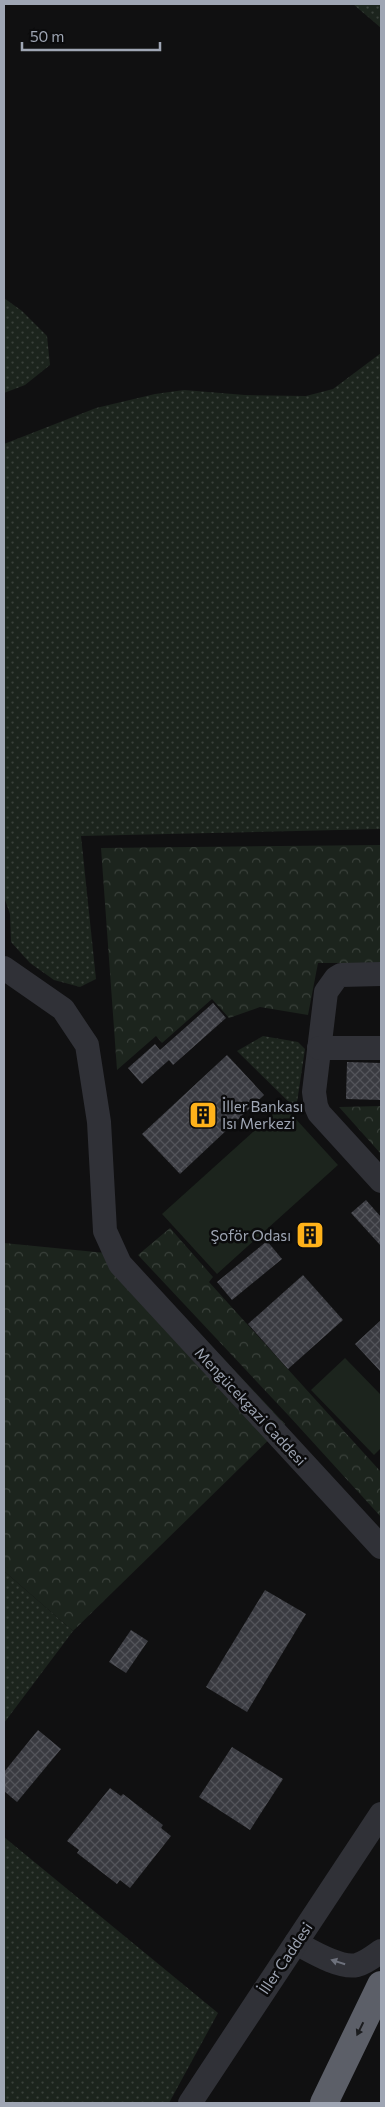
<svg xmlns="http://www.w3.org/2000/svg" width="385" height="2107" font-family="Commissioner,sans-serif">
  <defs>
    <pattern id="grass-dots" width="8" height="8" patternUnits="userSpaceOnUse" patternTransform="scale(1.25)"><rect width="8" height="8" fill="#1c241d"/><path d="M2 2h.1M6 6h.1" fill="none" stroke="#3a413b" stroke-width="1.8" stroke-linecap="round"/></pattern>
    <pattern id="forest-crowns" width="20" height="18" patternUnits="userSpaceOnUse" patternTransform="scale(1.25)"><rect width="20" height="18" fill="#1c241d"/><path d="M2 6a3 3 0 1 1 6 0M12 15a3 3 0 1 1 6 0" fill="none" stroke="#3a413b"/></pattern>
    <pattern id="building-cross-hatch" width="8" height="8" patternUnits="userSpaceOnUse" patternTransform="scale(1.25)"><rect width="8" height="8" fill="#3a3b41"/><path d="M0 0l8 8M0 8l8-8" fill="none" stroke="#53545a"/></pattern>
  </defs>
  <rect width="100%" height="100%" fill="#101011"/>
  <!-- grass -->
  <g fill="url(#grass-dots)">
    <path d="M353,4H381V28Z"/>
    <path d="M4,298L22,311L47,336L50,365L25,385L4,393Z"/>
    <path d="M381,353V829L81,836L96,979L80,987L54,980L30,963L11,942L10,914L4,897V444L96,408L155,394L184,390L245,395L306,396L333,389Z"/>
    <path d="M263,1036L298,1042L305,1049L296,1109L237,1051Z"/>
    <path d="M4,1571L73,1631L4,1723Z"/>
    <path d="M4,1837L218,2013L169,2103H4Z"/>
  </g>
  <!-- forest -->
  <g fill="url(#forest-crowns)">
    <path d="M381,845V963H318L308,1015L260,1007L229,1018L212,999L162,1043L156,1036L117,1070L101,848Z"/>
    <path d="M381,1106V1154L339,1107Z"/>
    <path d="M170,1228L213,1277L209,1282L381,1472V1517L289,1416L138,1255Z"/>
    <path d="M4,1243L126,1255L285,1424L73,1631L4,1571Z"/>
  </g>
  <!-- pitch -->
  <g fill="#1c241d">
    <path d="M283,1105L338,1165L217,1274L162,1214Z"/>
    <path d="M345,1358L381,1395V1448L374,1455L311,1390Z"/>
  </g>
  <!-- building -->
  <g fill="url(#building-cross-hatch)">
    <path d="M213,1003L226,1018L173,1065L169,1060L142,1084L128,1068L155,1044L160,1050Z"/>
    <path d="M227,1055L264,1095L180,1174L142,1134Z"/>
    <path d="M347,1062L381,1063V1100L346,1099Z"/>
    <path d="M366,1200L381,1217V1246L351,1213Z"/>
    <path d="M267,1241L282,1259L232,1300L217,1282Z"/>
    <path d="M303,1275L343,1320L288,1369L248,1324Z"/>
    <path d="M381,1320V1372L355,1344Z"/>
    <path d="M265,1590L306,1614L247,1712L206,1687Z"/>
    <path d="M131,1630L148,1641L126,1673L109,1662Z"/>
    <path d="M38,1730L61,1749L17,1802L4,1791V1772Z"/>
    <path d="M232,1747L283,1779L250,1830L199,1797Z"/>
    <path d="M110,1788L121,1796L123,1794L163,1825L161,1828L171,1836L130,1888L120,1880L117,1884L77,1853L79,1850L67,1841Z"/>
  </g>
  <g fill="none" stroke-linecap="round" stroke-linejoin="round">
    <!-- minor -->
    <g stroke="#303137" stroke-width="24">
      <path d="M4,968L63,1009L87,1045L99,1122L105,1231L120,1264L381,1547"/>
      <path d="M381,974L341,975L336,978L326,992L314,1092L316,1106L319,1113L381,1181"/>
      <path d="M319,1048H381"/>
      <path d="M296,1943C311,1951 340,1969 357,1965C367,1962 374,1956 381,1951"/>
      <path d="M190,2103L381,1814"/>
    </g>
    <!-- highway -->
    <path stroke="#5c5f68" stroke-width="28" d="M324,2103L381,1985"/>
  </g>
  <!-- one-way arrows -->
  <defs><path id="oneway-solid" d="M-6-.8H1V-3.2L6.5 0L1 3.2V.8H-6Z" transform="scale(1.25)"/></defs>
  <use fill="#6d717c" href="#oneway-solid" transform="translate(338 1962) rotate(-162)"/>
  <use fill="#1b1c1e" href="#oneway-solid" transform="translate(360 2029) rotate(116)"/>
  <!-- icons -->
  <defs>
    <symbol id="building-square" viewBox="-11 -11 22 22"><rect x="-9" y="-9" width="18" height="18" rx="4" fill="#ffb21a" stroke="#0b0b0c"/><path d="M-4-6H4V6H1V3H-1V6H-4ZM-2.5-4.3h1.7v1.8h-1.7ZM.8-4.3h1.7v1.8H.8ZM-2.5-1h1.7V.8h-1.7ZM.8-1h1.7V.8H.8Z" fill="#111"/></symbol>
  </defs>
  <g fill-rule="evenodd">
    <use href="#building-square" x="187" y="1099" width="32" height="32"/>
    <use href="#building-square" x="294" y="1219" width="32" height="32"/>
  </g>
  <g text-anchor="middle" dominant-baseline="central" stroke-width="5" stroke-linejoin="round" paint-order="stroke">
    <!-- poi labels -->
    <g font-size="15" fill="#9fa6b4" stroke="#0b0b0c" text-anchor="start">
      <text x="222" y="1106">İller Bankası<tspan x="222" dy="17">Isı Merkezi</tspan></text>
      <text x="291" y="1235" text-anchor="end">Şoför Odası</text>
    </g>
    <!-- street labels -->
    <g font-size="15" fill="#9fa6b4" stroke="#0b0b0c">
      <text transform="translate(251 1406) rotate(47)">Mengücekgazi Caddesi</text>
      <text transform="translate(285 1958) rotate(-56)">İller Caddesi</text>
    </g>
  </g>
  <!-- border -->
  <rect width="385" height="2107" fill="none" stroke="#9fa6b4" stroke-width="10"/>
  <!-- scale -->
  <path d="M22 42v8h138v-8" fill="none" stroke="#9fa6b4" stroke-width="2.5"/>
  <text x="30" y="42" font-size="15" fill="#9fa6b4" stroke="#0b0b0c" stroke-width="4" paint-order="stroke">50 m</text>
</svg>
